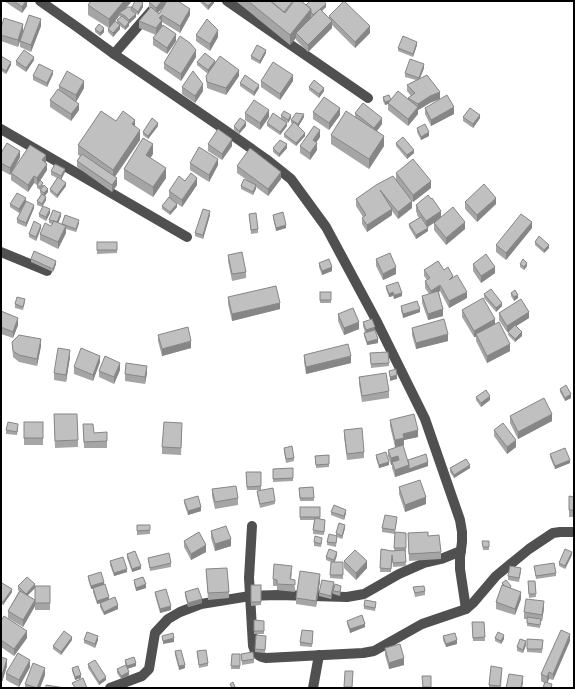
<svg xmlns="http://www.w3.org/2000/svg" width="575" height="689" font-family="'Work Sans',sans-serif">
  <rect width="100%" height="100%" fill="#fff"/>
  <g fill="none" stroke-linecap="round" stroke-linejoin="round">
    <!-- minor -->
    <g stroke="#505050" stroke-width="10">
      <path d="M40,1L77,27L114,54L222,128L266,159L291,179L326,227L376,320L425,419L460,520L462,532V542L460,557V569L466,609"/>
      <path d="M227,1L368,98"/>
      <path d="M114,54L160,1"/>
      <path d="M1,129L187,237"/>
      <path d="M1,252L47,271"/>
      <path d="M252,526L249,578L253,646C255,653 258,657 266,658L363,653L374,651L422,624L466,609L473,603L496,576L529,549L553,533L560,532H574"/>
      <path d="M110,688L142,676L149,669L155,633L168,619L180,612L201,604L250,596L278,595L347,597L364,594L399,574L424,563L441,559L461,551"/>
      <path d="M313,688L319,655"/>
    </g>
  </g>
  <!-- wall -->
  <g fill="#a5a5a5" fill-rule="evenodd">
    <path d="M4,1H27V6L22,13Z"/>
    <path d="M89,1H132L126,8L132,11L136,17L129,23V26L125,30L120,26V29L113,37L108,32V29L109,28L88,15V5L90,2ZM119,16L121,17L117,20V23L115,21Z"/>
    <path d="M200,1H214V3L208,10L200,2Z"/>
    <path d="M236,1H304L303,3L306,5L326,7L322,11L329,18V16L370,33L355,48L332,25V28L308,52L296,40V38L290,45Z"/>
    <path d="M149,2L190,15L180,33L162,22V26L176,41L167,54L153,45V38L156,35L139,28V21L150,9L149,8ZM163,7L159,14L158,12Z"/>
    <path d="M132,7H143L138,15L132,11Z"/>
    <path d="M41,26L31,52L20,47V41L18,47L1,41V28L23,31Z"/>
    <path d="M95,29L104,32L100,36L95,32Z"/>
    <path d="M196,35L218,37L210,51L196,41Z"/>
    <path d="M417,45L413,57L398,51V48Z"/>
    <path d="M266,53L260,64L251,59V56Z"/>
    <path d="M1,56L11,65L6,74L1,71Z"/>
    <path d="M196,57L181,81L164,69V63Z"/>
    <path d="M34,60L26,72L16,65V61Z"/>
    <path d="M197,62L215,63L239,76L226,95L207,88L206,76L208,74L197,65Z"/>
    <path d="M424,68L420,78L430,103L418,110V114L408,126L388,110V104L385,105L383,101V97L391,100H408V98L411,96L407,91V85L416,80L405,77V73Z"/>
    <path d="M53,74L47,87L33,80V76Z"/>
    <path d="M261,81H293L280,100L261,87Z"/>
    <path d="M240,83L259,88L254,96L240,86Z"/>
    <path d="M59,86L84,88L76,102L79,110L71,121L50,107V100L59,90Z"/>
    <path d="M182,87L203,91L195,103L182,94Z"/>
    <path d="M309,87L324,91L319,98L309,90Z"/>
    <path d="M425,108L454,114L431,126L425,114Z"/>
    <path d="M313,112L340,115L329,130L313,119Z"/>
    <path d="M245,113L269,117L260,130L245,120Z"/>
    <path d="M355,113L382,124L377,131L384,146L369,169L331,144V135L355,117Z"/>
    <path d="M281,115L291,118L288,123L285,121L287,126L280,135L267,126V123L281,118Z"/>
    <path d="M304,117L298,127L305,136L296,146L284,137V134L292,124L291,123V120Z"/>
    <path d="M463,117L480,118L473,128L463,121Z"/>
    <path d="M116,121L135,126L140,140L115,177L117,185L112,192L77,167V161L80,156L78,155V145Z"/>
    <path d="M158,126L148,139L143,135V132Z"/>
    <path d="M234,126H246L239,134L234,130Z"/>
    <path d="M417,128L429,136L421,140L417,132Z"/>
    <path d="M320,137L316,143L317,150L310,160L300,153V146Z"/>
    <path d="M396,143L414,153L407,159L396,146Z"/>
    <path d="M208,144L232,146L222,160L208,151Z"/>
    <path d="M273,148H287L279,157L273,152Z"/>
    <path d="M1,153L20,157L14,169L46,162L47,170L40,181L48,192L44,196L46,200L42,207L37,205V201L41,194L40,193V190L37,188V185L34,183L28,192L11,180V174L10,175L1,170Z"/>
    <path d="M153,154L150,158L166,178L153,197L124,179V169Z"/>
    <path d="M190,163L218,165L209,182L190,170Z"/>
    <path d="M237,166L281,179L268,196L256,187L253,195L241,189V186L247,180L237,173Z"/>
    <path d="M51,171L65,172L61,179L66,186L57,198L50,192V189L57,178L51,175Z"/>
    <path d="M396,173L431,188L413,202L411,199L412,208L398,219L392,211V215L367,232L362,224V218L363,217L356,206V199L396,179Z"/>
    <path d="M185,181L197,185L182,207L172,200L177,207L170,215L162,209V206L169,197V191Z"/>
    <path d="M26,201L34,208L26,227L17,223V219L24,205L19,213L10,207V204Z"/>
    <path d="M465,202L496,204L477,222L465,209Z"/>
    <path d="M416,205L441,217L465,229L446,245L434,230V223L438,220L428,227V231L416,239L409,227V224L419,218L417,215V213L416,212Z"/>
    <path d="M50,213L46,221L39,217V214Z"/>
    <path d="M249,214L258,229V233L251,234Z"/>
    <path d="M210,215L203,239L195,236V233Z"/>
    <path d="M273,215L286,228L276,231L273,218Z"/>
    <path d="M61,216L58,223L62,224L79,223L76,232L66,229V233L58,249L40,240V234L51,226L52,224L49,223V220Z"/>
    <path d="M41,228L36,241L29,237V234Z"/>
    <path d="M532,228L506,260L496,252V245Z"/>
    <path d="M97,242H117V253L97,254Z"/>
    <path d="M535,242L549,248L544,253L535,245Z"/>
    <path d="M228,255L246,272V278L232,281L228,261Z"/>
    <path d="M31,259L56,264L53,272L31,262Z"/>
    <path d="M376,259L396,274L383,280L376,266Z"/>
    <path d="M319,263L332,271L322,275L319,267Z"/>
    <path d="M473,264L495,273L481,283L473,271Z"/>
    <path d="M520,264L527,266L524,270L520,267Z"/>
    <path d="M424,270H444L453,277L467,298L449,308L440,291L439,292L443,316L428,320L422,303V296L429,294L425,288V281L427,280L424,276Z"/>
    <path d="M386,286L402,296L394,299L393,296L389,297L386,289Z"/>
    <rect x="320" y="292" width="11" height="11"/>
    <path d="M511,293L518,298L514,301L511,296Z"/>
    <path d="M484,294L502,306L496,312L484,298Z"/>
    <path d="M228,297L280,309L232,321L228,304Z"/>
    <path d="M25,302L23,310L15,308V304Z"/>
    <path d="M401,306L420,312L403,318L401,310Z"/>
    <path d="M462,310L495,324L510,351L487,363L476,341V337H474L462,317Z"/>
    <path d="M1,311L18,325L13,338L1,334Z"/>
    <path d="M499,313L529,318L516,326L522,336L515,342L508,335L509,331L507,332L499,320Z"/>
    <path d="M338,314L359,329L344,335L338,321Z"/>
    <path d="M363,322L375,330L378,343L367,345L364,336V333L365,332L363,326Z"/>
    <path d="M412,328L448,341L416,349L412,335Z"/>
    <path d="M158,335L191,348L162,356L158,341Z"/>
    <path d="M12,342L41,346L37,366L19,362L13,357Z"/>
    <path d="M388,352L389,366L371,368L370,353Z"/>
    <path d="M304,355L351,363L306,374L304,362Z"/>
    <path d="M70,357L66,382L54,380V373Z"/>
    <path d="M100,362L93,381L74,374V367Z"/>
    <path d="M120,370L114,384L99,377V371Z"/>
    <path d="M147,373L145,384L125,381V374Z"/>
    <path d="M359,377L389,391V398L362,402L359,384Z"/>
    <path d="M560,389L571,398L565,401L560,392Z"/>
    <path d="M476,397L490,400L481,407L476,400Z"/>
    <path d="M54,414L78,440V447L55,448Z"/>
    <path d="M510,416L552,421L518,439L510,423Z"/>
    <path d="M390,420L418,437L404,440V445L395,447L390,426Z"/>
    <rect x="24" y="422" width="19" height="23"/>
    <path d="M83,424L94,433L107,441V448H84Z"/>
    <path d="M18,428L17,435L6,434V430Z"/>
    <path d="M182,430L181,455L162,454V447Z"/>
    <path d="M344,430L364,452V458L347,460L344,437Z"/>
    <path d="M494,430L516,447L507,454L494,436Z"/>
    <path d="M284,448L294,458V461L286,463L284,451Z"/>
    <path d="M388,450L408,460L428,466L395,477L392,468V465H391L388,456Z"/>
    <path d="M550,454L570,463L555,469L550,457Z"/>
    <path d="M329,455V467L316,468L315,456Z"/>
    <path d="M376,455L389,465L379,468L376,458Z"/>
    <path d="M293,468V481L273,482V469Z"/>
    <path d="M450,468H470L454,478L450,472Z"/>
    <path d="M246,472H261V490H247Z"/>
    <path d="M313,487L314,501H300L299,488Z"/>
    <path d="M399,487L426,504L405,512L399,494Z"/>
    <path d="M212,489L238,498V505L215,509L212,496Z"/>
    <path d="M257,491L275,501V504L260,508L257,494Z"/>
    <path d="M569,496L574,497V517H569Z"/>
    <path d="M184,500L201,511L188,515L184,503Z"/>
    <path d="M300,507H320V519L325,523L324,535L313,534L314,520H300Z"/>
    <path d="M331,512L346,513L344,520L331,515Z"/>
    <path d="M397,520L395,532L406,533V552H405L406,566L393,567L392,558L391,572H380L381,549L394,551L395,534L382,532V528Z"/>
    <path d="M137,525H150V534L137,535Z"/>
    <path d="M345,528L342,539L337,537L336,547L327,545V542L336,536V533Z"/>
    <path d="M211,531L231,546L215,551L211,538Z"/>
    <path d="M408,533L428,536L441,552V559L409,561Z"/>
    <path d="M184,541L206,552L191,560L184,547Z"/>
    <path d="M322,541L321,547L314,546V542Z"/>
    <path d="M482,541H489V550H483Z"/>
    <path d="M127,554L141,569L132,572L127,558Z"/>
    <path d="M337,555L335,562H343V579L330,578L331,562L326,560V557Z"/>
    <path d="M572,555L565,569L559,566V563Z"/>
    <path d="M148,558L171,563V567L150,571Z"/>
    <path d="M110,561L127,572L114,576L110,565Z"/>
    <path d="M344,561L367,568L356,580L344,568Z"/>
    <path d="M534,566L556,573V576L536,579Z"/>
    <path d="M206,569L229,592V598L208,600Z"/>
    <path d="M292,572L291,580L295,587V592L277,590V586H273V579Z"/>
    <path d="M521,572L519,582L508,580V576Z"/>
    <path d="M88,576L104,585L109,600L118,609L104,615L100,607V603H101L97,604L93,592V588L96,587L91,589L88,579Z"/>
    <path d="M134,580L146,588L136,591L134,583Z"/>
    <path d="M320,581L316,607L296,604V598Z"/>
    <path d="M535,581L536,597L529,598L528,585Z"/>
    <path d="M502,583L511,589L521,599L515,615L496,609V602L502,585Z"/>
    <path d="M1,585L12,592L3,605L1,604Z"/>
    <path d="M261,585V605L251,606V586Z"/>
    <path d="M18,586L35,588L28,595L35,606L23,627L8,618V611L19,591L18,590Z"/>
    <rect x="35" y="586" width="15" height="24"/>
    <path d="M334,586L331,599L319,596V593Z"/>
    <path d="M413,587L425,591V595L415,597Z"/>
    <path d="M341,589L340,596L333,594V591Z"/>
    <path d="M155,592L171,610L160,613L155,595Z"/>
    <path d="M185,592L202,603L188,607L185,596Z"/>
    <path d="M376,605L375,611L364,609V606Z"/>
    <path d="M544,608L542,621H541L540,628L527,626V619H524V612Z"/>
    <path d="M254,620L264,621V634H254Z"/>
    <path d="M1,621L27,638L14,656L1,647Z"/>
    <path d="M347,621L365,627L350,633L347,624Z"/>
    <path d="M472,622H484L485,641H473Z"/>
    <path d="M313,634L312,647L300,646V642Z"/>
    <path d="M443,636L457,644L446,647L443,640Z"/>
    <path d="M495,638L504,639L501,644L495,641Z"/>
    <path d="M266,639L265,653L255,652V649Z"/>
    <path d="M527,639L543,640L542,653L527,652Z"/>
    <path d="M72,640L61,655L53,649V646Z"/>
    <path d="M84,640H98L95,648L84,643Z"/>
    <path d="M570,641L553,680L549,679L547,683L552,684V688H543L544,683L541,681V674Z"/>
    <path d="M526,645L523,653L517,651V647Z"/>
    <path d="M385,648L404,665L389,669L385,655Z"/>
    <path d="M175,651L185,668L179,670L175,655Z"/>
    <path d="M197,651L208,663V666L199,668Z"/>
    <path d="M232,654H240V669H231Z"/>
    <path d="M241,654L254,659V663L242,665Z"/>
    <path d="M1,657L7,666L2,682H1Z"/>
    <path d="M125,660L136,666L127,669L129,675L121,679L117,673V669L126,667L125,663Z"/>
    <path d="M88,664L106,680L99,685L88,668Z"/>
    <path d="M30,667L19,687L6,680V673Z"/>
    <path d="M72,668L81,678L75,680L72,671Z"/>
    <path d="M353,671L352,688H344V687Z"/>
    <path d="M502,671L501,688H489V685Z"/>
    <path d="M45,675L40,688H25V684Z"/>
    <path d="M422,676H431V688H423Z"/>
  </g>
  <!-- shaded-wall -->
  <g fill="#868686">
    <path d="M26,1H27V6L22,13V7Z"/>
    <path d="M124,1H132L121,14L119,13V16L109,29V19Z"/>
    <path d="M162,1H169L156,15V8Z"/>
    <path d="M213,1H214V3L208,10V6Z"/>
    <path d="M143,3V7L138,15V12Z"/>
    <path d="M326,4V7L313,18V15Z"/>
    <path d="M190,9V15L180,33V26Z"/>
    <path d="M311,9V19L296,33V38L290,45V35Z"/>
    <path d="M136,14V17L129,24V20Z"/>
    <path d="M162,15V27L156,35V28L159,18Z"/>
    <path d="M41,19V26L31,52V45Z"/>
    <path d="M332,21V28L308,52V45Z"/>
    <path d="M129,22V26L125,30V27Z"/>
    <path d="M23,24V31L18,47V40Z"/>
    <path d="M120,25V29L113,37V33Z"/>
    <path d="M370,26V33L355,48V42Z"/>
    <path d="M104,28V32L100,36V33Z"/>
    <path d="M218,30V37L210,51V44Z"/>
    <path d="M176,34V41L167,54V48Z"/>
    <path d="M417,42V45L413,57V54Z"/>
    <path d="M196,50V57L181,81V74Z"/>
    <path d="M266,50V53L260,64V61Z"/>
    <path d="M34,57V60L26,72V68Z"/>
    <path d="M215,61V64L208,74V70Z"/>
    <path d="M11,62V65L6,74V71Z"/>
    <path d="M424,64V68L419,81V78Z"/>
    <path d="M239,70V76L226,95V88Z"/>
    <path d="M53,71V74L47,87V83Z"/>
    <path d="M293,75V81L280,100V94Z"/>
    <path d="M84,81V88L76,102V95Z"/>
    <path d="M203,84V91L195,103V96Z"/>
    <path d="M259,85V88L254,96V92Z"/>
    <path d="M324,88V91L319,98V94Z"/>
    <path d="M440,92V99L430,103L418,110V104L430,96Z"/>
    <path d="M391,100V103L385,105V102Z"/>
    <path d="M79,104V110L71,121V114Z"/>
    <path d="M418,107V114L408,126V119Z"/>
    <path d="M454,107V114L431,126V120Z"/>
    <path d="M340,108V115L329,130V123Z"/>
    <path d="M269,110V117L260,130V123Z"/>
    <path d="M304,114V117L298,127V124Z"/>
    <path d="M291,115V118L288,123V120Z"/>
    <path d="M480,115V118L473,128V124Z"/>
    <path d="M382,118V124L374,135V128Z"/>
    <path d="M135,120V130L132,124Z"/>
    <path d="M246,122V126L239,134V131Z"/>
    <path d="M158,123V126L148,139V136Z"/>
    <path d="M287,123V126L280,135V132Z"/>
    <path d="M140,130V140L113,179V170Z"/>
    <path d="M320,130V137L313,147V140Z"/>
    <path d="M429,132V136L421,140V137Z"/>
    <path d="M305,133V136L296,146V143Z"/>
    <path d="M384,136V146L369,169V159Z"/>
    <path d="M232,139V146L222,160V154Z"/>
    <path d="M317,143V150L310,160V153Z"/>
    <path d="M153,144V154L146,165V155Z"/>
    <path d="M287,144V148L279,157V154Z"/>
    <path d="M414,150V153L407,159V155Z"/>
    <path d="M20,151V157L10,175V168Z"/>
    <path d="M46,155V162L42,167V160Z"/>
    <path d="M218,159V165L209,182V175Z"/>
    <path d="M47,164V170L37,185V178Z"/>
    <path d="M166,168V178L153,197V187Z"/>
    <path d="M65,169V172L61,180V176Z"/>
    <path d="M281,172V179L268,196V189Z"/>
    <path d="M34,176V183L28,192V185Z"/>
    <path d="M117,178V185L112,192V185Z"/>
    <path d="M197,178V185L182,207V200Z"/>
    <path d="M431,181V188L413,202V195Z"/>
    <path d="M66,183V186L57,198V195Z"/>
    <path d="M256,185V189L253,195V192Z"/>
    <path d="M48,189V192L44,197V193Z"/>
    <path d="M46,197V200L42,207V204Z"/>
    <path d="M26,198V202L19,213V209Z"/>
    <path d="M496,198V204L477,222V215Z"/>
    <path d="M412,201V208L398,219V212Z"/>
    <path d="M177,204V207L170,215V212Z"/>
    <path d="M34,205V208L26,227V223Z"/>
    <path d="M50,209V213L46,221V217Z"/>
    <path d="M392,209V215L367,232V225Z"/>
    <path d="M210,211V215L203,239V235Z"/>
    <path d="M441,211V218L426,228V221Z"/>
    <path d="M61,213V216L57,226V223Z"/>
    <path d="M79,220V223L76,232V229Z"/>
    <path d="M465,222V229L446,245V238Z"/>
    <path d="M532,222V228L506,260V253Z"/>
    <path d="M41,225V228L36,241V237Z"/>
    <path d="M286,225V228L276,231V228Z"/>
    <path d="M66,226V233L58,249V242Z"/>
    <path d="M428,228V231L416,239V235Z"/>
    <path d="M549,245V248L544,253V250Z"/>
    <path d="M56,261V264L53,272V269Z"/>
    <path d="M527,263V266L524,270V267Z"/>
    <path d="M332,267V271L322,275V271Z"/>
    <path d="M396,267V274L383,280V274Z"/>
    <path d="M495,267V273L481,283V276Z"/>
    <path d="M2,268V275L1,277V270Z"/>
    <path d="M440,285V291L431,297V291Z"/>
    <path d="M393,292V296L389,297V294Z"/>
    <path d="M467,292V298L449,308V301Z"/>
    <path d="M402,293V296L394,299V295Z"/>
    <path d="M518,295V298L514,301V297Z"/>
    <path d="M280,303V309L232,321V314Z"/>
    <path d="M502,303V306L496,312V308Z"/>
    <path d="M420,309V312L403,318V314Z"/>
    <path d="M443,309V316L428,320V314Z"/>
    <path d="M529,312V318L507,332V326Z"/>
    <path d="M18,318V325L13,338V332Z"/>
    <path d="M495,319V325L476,334V337H474V331Z"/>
    <path d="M359,322V329L344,335V328Z"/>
    <path d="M375,327V331L366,333V330Z"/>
    <path d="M522,332V336L515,342V339Z"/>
    <path d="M448,334V341L416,349V343Z"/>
    <path d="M41,339V346L37,366V359Z"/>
    <path d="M378,339V343L367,345V342Z"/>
    <path d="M191,341V348L162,356V349Z"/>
    <path d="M510,344V351L487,363V356Z"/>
    <path d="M70,350V357L66,382V375Z"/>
    <path d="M100,356V362L93,381V375Z"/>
    <path d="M351,356V363L306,374V367Z"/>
    <path d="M120,363V370L114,384V377Z"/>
    <path d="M147,366V373L145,384V377Z"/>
    <path d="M397,375V379L390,381V377Z"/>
    <path d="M571,394V398L565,401V398Z"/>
    <path d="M490,396V400L481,407V403Z"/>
    <path d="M552,414V421L518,439V432Z"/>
    <path d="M418,430V437L404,440V445L395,447V440L403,434Z"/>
    <path d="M516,440V447L507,454V447Z"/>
    <path d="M398,456V463L392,462V465H391V458Z"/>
    <path d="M570,460V463L555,469V466Z"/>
    <path d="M389,462V465L379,468V465Z"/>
    <path d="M428,462V466L395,477V470L409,465Z"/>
    <path d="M470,465V468L454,478V475Z"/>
    <path d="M426,497V504L405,512V505Z"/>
    <path d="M201,507V511L188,515V511Z"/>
    <path d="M346,510V513L344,520V516Z"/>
    <path d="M345,525V528L342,539V536Z"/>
    <path d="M231,539V546L215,551V544Z"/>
    <path d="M206,545V552L191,560V554Z"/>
    <path d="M337,552V555L334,563V560Z"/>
    <path d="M572,552V555L565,569V566Z"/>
    <path d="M367,561V568L356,580V573Z"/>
    <path d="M141,566V569L132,572V569Z"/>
    <path d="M127,569V572L114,576V573Z"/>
    <path d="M320,574V581L316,607V601Z"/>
    <path d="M104,582V585L91,589V586Z"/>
    <path d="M334,582V586L331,599V596Z"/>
    <path d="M35,584V588L26,597V594Z"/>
    <path d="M146,584V588L136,591V588Z"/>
    <path d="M12,589V592L3,605V602Z"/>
    <path d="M521,592V599L515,615V609Z"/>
    <path d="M109,597V600L97,604V601Z"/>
    <path d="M202,599V603L188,607V603Z"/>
    <path d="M35,600V606L23,627V620Z"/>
    <path d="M544,601V608L542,621V615Z"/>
    <path d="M118,605V609L104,615V612Z"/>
    <path d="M171,606V610L160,613V609Z"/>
    <path d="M365,624V627L350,633V629Z"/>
    <path d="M27,631V638L14,656V649Z"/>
    <path d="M570,634V641L553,680V674Z"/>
    <path d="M504,635V639L501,644V641Z"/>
    <path d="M98,636V640L95,648V644Z"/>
    <path d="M72,637V640L61,655V652Z"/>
    <path d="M174,638V642L163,644V641Z"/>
    <path d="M457,640V644L446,647V644Z"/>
    <path d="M526,641V645L523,653V650Z"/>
    <path d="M404,658V665L389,669V663Z"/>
    <path d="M7,659V666L2,682V675Z"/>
    <path d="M30,660V667L19,687V680Z"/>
    <path d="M136,663V666L127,669V666Z"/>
    <path d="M185,665V668L179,670V666Z"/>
    <path d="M45,668V675L40,688H37Z"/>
    <path d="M129,672V675L121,679V676Z"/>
    <path d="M549,672V679L547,684V677Z"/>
    <path d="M81,675V678L75,680V677Z"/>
    <path d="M523,676V683L522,688H521Z"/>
    <path d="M106,677V680L99,685V682Z"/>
  </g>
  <!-- building -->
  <g fill="#c0c0c0" stroke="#868686">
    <path d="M14,1H26L22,7Z"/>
    <path d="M91,1H124L109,19L88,5Z"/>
    <path d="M135,1H140L143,3L138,12L132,7Z"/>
    <path d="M149,1H162L156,8L149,2Z"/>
    <path d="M167,1H178L190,9L180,26L162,15L159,18L162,20L156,28L139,21L151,7L159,14Z"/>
    <path d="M202,1H213L208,6Z"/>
    <path d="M248,1H270L285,13L294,1H301L311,9L290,35Z"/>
    <path d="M271,1H293L284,12Z"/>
    <path d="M310,1H324L326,4L313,15L311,12V9L306,5Z"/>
    <path d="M344,1L370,26L355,42L329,16Z"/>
    <path d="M128,7H132L131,10L136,14L129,20L125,16L119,13Z"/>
    <path d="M320,9L332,21L308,45L296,33Z"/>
    <path d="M29,15L41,19L31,45L20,41Z"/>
    <path d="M122,16L129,22L125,27L117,20Z"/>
    <path d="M4,18L23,24L18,40L1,35V28Z"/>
    <path d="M207,19L218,30L210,44L196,35Z"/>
    <path d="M115,21L120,25L113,33L108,29Z"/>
    <path d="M99,24L104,28L100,33L95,29Z"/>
    <path d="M163,25L176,34L167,48L153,38Z"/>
    <path d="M180,36L190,43L196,50L181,74L164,63Z"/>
    <path d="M403,36L417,42L413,54L398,48Z"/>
    <path d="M257,45L266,50L260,61L251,56Z"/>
    <path d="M24,50L34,57L26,68L16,61Z"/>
    <path d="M205,53L215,61L208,70L197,62Z"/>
    <path d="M1,56L11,62L6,71L1,68Z"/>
    <path d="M220,56L239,70L226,88L207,82L206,76Z"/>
    <path d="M410,59L424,64L419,78L405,73Z"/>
    <path d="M273,62L293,75L280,94L261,81Z"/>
    <path d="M39,64L53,71L47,83L33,76Z"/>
    <path d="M67,71L84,81L76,95L59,86Z"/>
    <path d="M193,71L203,84L195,96L182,87Z"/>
    <path d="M245,75L259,85L254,92L240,83Z"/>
    <path d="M427,75L440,92L430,96L418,104L408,98L415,93L407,85Z"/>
    <path d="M314,80L324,88L319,94L309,87Z"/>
    <path d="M58,89L79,104L71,114L50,100Z"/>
    <path d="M398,91L418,107L408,119L388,103Z"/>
    <path d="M389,95L391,100L385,102L383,97Z"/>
    <path d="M447,95L454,107L431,120L425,108Z"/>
    <path d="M324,97L340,108L329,123L313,112Z"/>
    <path d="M254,100L269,110L260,123L245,113Z"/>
    <path d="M363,103L382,118L374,128L355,113Z"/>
    <path d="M470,108L480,115L473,124L463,117Z"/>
    <path d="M101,111L116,121L123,111L135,120L132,124L140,130L113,170L78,145Z"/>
    <path d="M284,111L291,115L288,120L281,115Z"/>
    <path d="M346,111L384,136L369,159L331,135Z"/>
    <path d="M273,113L287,123L280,132L267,123Z"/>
    <path d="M296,113L304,114L298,124L291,120Z"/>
    <path d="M152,118L158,123L148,136L143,132Z"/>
    <path d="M240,118L246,122L239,131L234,126Z"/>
    <path d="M294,122L305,133L296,143L284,134Z"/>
    <path d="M425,124L429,132L421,137L417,128Z"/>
    <path d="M314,126L320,130L313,140L317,143L310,153L300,146Z"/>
    <path d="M218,129L232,139L222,154L208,144Z"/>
    <path d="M403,137L414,150L407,155L396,143Z"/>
    <path d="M143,138L153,144L146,155L166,168L153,187L124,169Z"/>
    <path d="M280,140L287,144L279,154L273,148Z"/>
    <path d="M7,143L20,151L10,168L1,163V153Z"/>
    <path d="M30,145L46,155L42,160L47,164L37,178L34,176L28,185L11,173Z"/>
    <path d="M199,147L218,159L209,175L190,163Z"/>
    <path d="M250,148L281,172L268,189L237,166Z"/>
    <path d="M82,154L117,178L112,185L77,161Z"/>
    <path d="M413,159L431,181L413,195L396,173Z"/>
    <path d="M55,164L65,169L61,176L51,171Z"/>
    <path d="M191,173L197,178L182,200L169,191L179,176L185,181Z"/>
    <path d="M393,176L412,201L398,212L380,190L392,209L367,225L362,218L366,215L356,199L376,185Z"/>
    <path d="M58,177L66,183L57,195L50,189Z"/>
    <path d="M244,179L256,185L253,192L241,186Z"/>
    <path d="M40,180L43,183L40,187L37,185Z"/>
    <path d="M484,184L496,198L477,215L465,202Z"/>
    <path d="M44,185L48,189L44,193L40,190Z"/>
    <path d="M17,193L26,198L19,209L10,204Z"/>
    <path d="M42,194L46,197L42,204L37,201Z"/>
    <path d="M428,195L431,199L432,198L441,211L426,221L417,208H418L416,205Z"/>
    <path d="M169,197L177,204L170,212L162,206Z"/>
    <path d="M26,201L34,205L26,223L17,219Z"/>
    <path d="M43,206L50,209L46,217L39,214Z"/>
    <path d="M453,207L465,222L446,238L434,223Z"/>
    <path d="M203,209L210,211L203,235L195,233Z"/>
    <path d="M53,210L61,213L57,222L54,221L49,220Z"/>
    <path d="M283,212L286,225L276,228L273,215Z"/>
    <path d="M256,213L258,229L251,230L249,214Z"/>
    <path d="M521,214L532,222L506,253L496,245Z"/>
    <path d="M65,215L79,220L76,229L62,224Z"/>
    <path d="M421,217L428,228L416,235L409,224Z"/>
    <path d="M34,221L41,225L36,237L29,234Z"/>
    <path d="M54,221L66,226L58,242L40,234L45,223L51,226Z"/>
    <path d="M539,236L549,245L544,250L535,242Z"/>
    <rect x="97" y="242" width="20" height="8"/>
    <path d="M34,251L56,261L53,269L31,259Z"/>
    <path d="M242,252L246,272L232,274L228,255Z"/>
    <path d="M390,253L396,267L383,274L376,259Z"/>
    <path d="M486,254L495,267L481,276L473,264Z"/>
    <path d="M329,259L332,267L322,271L319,263Z"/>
    <path d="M523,259L527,263L524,267L520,264Z"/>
    <path d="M438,261L444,270L448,267L453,276L449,280L457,275L467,292L449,301L440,285L431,291L425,281L430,278L424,270Z"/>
    <path d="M398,282L402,293L394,295L393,292L389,294L386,286Z"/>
    <path d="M276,286L280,303L232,314L228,297Z"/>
    <path d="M491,289L502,303L496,308L484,294Z"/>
    <path d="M515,290L518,295L514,297L511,293Z"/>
    <path d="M438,291L443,309L428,314L422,296Z"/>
    <rect x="320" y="292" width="11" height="8"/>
    <path d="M17,297L25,299L23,307L15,304Z"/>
    <path d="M483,298L495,319L474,331L462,310Z"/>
    <path d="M521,299L529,312L507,326L499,313Z"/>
    <path d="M417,301L420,309L403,314L401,306Z"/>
    <path d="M353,308L359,322L344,328L338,314Z"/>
    <path d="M1,311L18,318L13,332L1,327Z"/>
    <path d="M372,319L375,327L366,330L363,322Z"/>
    <path d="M444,319L448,334L416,343L412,328Z"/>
    <path d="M499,322L510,344L487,356L476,334Z"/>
    <path d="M515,325L522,332L515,339L508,332Z"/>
    <path d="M188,327L191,341L162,349L158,335Z"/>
    <path d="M375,330L378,339L367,342L364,333Z"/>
    <path d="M19,335L41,339L37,359L19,355L13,351L12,342Z"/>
    <path d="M348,344L351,356L306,367L304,355Z"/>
    <path d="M58,348L70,350L66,375L54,373Z"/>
    <path d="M81,348L100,356L93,375L74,367Z"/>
    <path d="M388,352L389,363L371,364L370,353Z"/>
    <path d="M105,356L120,363L114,377L99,371Z"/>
    <path d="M126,363L147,366L145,377L125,374Z"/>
    <path d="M396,369L397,375L390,377L389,371Z"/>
    <path d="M386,373L389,391L362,396L359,377Z"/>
    <path d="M566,385L571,394L565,398L560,389Z"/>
    <path d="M486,390L490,396L481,403L476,397Z"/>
    <path d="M544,398L552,414L518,432L510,416Z"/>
    <path d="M54,414H77L78,440L55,441Z"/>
    <path d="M414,414L418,430L403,434L404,438L395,440L390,420Z"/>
    <path d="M8,422L18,424L17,432L6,430Z"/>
    <rect x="24" y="422" width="19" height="16"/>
    <path d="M164,422L182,423L181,448L162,447Z"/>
    <path d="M503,423L516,440L507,447L494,430Z"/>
    <path d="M83,424H93L94,433L107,432V441L84,442Z"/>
    <path d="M362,428L364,452L347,454L344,430Z"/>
    <path d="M403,445L409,465L395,470L392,462L399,460L398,456L391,458L388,450Z"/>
    <path d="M292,446L294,458L286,459L284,448Z"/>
    <path d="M565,448L570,460L555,466L550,454Z"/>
    <path d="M386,452L389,462L379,465L376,455Z"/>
    <path d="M426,454L428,462L409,469V465L408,460Z"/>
    <path d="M329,455V464L316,465L315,456Z"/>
    <path d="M466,459L470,465L454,475L450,468Z"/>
    <path d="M293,468V478L273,479V469Z"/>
    <path d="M246,472H261V486L247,487Z"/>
    <path d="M420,480L426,497L405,505L399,487Z"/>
    <path d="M236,486L238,498L215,502L212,489Z"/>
    <path d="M313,487L314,498H300L299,488Z"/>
    <path d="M273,488L275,501L260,504L257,491Z"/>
    <path d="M198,496L201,507L188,511L184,500Z"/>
    <path d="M569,496L574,497V510H569Z"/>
    <path d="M334,505L346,510L344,516L331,512Z"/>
    <rect x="300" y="507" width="20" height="10"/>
    <path d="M385,515L397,517L395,530L382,528Z"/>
    <path d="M315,518L325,520L324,532L313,530Z"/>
    <path d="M339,523L345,525L342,536L336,533Z"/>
    <path d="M137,525H150V530L137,531Z"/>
    <path d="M226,526L231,539L215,544L211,531Z"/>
    <path d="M199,532L206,545L191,554L184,541Z"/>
    <path d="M395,532L406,533V548H394Z"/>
    <path d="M428,532V536L439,535L441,552L409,554L408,533Z"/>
    <path d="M329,534L337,536L336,543L327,542Z"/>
    <path d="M315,536L322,538L321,544L314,542Z"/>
    <path d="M482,541H489V547H483Z"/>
    <path d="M329,549L337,552L334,560L326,557Z"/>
    <path d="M381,549L392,551L405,550L406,562L393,563L392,555L391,569L380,568Z"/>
    <path d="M565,549L572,552L565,566L559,563Z"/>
    <path d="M355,550L367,561L356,573L344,561Z"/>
    <path d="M135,551L141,566L132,569L127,554Z"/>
    <path d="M169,553L171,563L150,568L148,558Z"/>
    <path d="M123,557L127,569L114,573L110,561Z"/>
    <path d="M331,562H343V575H330Z"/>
    <path d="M554,563L556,573L536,576L534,566Z"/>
    <path d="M274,564L292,566L290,579L295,580V585L277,584V580L273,579Z"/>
    <path d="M510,566L521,568L519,578L508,576Z"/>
    <path d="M227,568L229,592L208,593L206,569Z"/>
    <path d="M300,571L320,574L316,601L296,598Z"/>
    <path d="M101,572L104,582L91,586L88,576Z"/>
    <path d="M27,577L35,584L26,594L18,586Z"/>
    <path d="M143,577L146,584L136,588L134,580Z"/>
    <path d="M322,580L334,582L331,596L319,593Z"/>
    <path d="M506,580L511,586L510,588L506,587L502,583Z"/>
    <path d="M528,581H535L536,594H529Z"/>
    <path d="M2,583L12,589L3,602L1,601V585Z"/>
    <path d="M105,584L109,597L97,601L93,588Z"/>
    <path d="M335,584L341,586L340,592L333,591Z"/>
    <rect x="251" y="585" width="10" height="17"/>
    <path d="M502,585L521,592L515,609L496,602Z"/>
    <rect x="35" y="586" width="15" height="17"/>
    <path d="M424,586L425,591L415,593L413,587Z"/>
    <path d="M198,588L202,599L188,603L185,592Z"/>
    <path d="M166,589L171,606L160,609L155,592Z"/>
    <path d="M20,591L35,600L23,620L8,611Z"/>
    <path d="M115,597L118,605L104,612L100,603Z"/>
    <path d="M526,599L544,601L542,615L524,612Z"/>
    <path d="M365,600L376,602L375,608L364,606Z"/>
    <path d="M362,615L365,624L350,629L347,621Z"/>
    <path d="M4,616L27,631L14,649L1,640V621Z"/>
    <path d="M527,617L541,619L540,625L527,623Z"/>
    <path d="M254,620L264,621V631H254Z"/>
    <path d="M472,622H484L485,637L473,638Z"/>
    <path d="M302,630L313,631L312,644L300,642Z"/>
    <path d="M561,630L570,634L553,674L549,672L547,677L541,674Z"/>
    <path d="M64,631L72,637L61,652L53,646Z"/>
    <path d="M87,632L98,636L95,644L84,640Z"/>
    <path d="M498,632L504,635L501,641L495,638Z"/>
    <path d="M173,633L174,638L163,641L162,636Z"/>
    <path d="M455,633L457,640L446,644L443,636Z"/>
    <path d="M256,635L266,636L265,650L255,649Z"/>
    <path d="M520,639L526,641L523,650L517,647Z"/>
    <path d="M527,639L543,640L542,649H527Z"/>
    <path d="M400,644L404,658L389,663L385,648Z"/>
    <path d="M181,650L185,665L179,666L175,651Z"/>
    <path d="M206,650L208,663L199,665L197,651Z"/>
    <path d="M253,652L254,659L242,661L241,654Z"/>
    <path d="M18,653L30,660L19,680L6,673Z"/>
    <path d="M232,654H240V666H231Z"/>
    <path d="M1,657L7,659L2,675H1Z"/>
    <path d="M134,657L136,663L127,666L125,660Z"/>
    <path d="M95,660L106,677L99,682L88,664Z"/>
    <path d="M33,663L45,668L37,688L25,684Z"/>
    <path d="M126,665L129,672L121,676L117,669Z"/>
    <path d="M78,666L81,675L75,677L72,668Z"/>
    <path d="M491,666L502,668L500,686L489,685Z"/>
    <path d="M345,671H353L352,687H344Z"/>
    <path d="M509,674L523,676L521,688H506Z"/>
    <path d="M422,676H431V687H423Z"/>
    <path d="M83,678L87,688H75L72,683Z"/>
    <path d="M233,682L235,687L232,688L230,684Z"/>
    <path d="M545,682L552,684L551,688H543Z"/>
    <path d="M46,685L65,688H46Z"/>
  </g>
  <!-- border -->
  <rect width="575" height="689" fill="none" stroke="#000000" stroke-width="4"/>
</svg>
